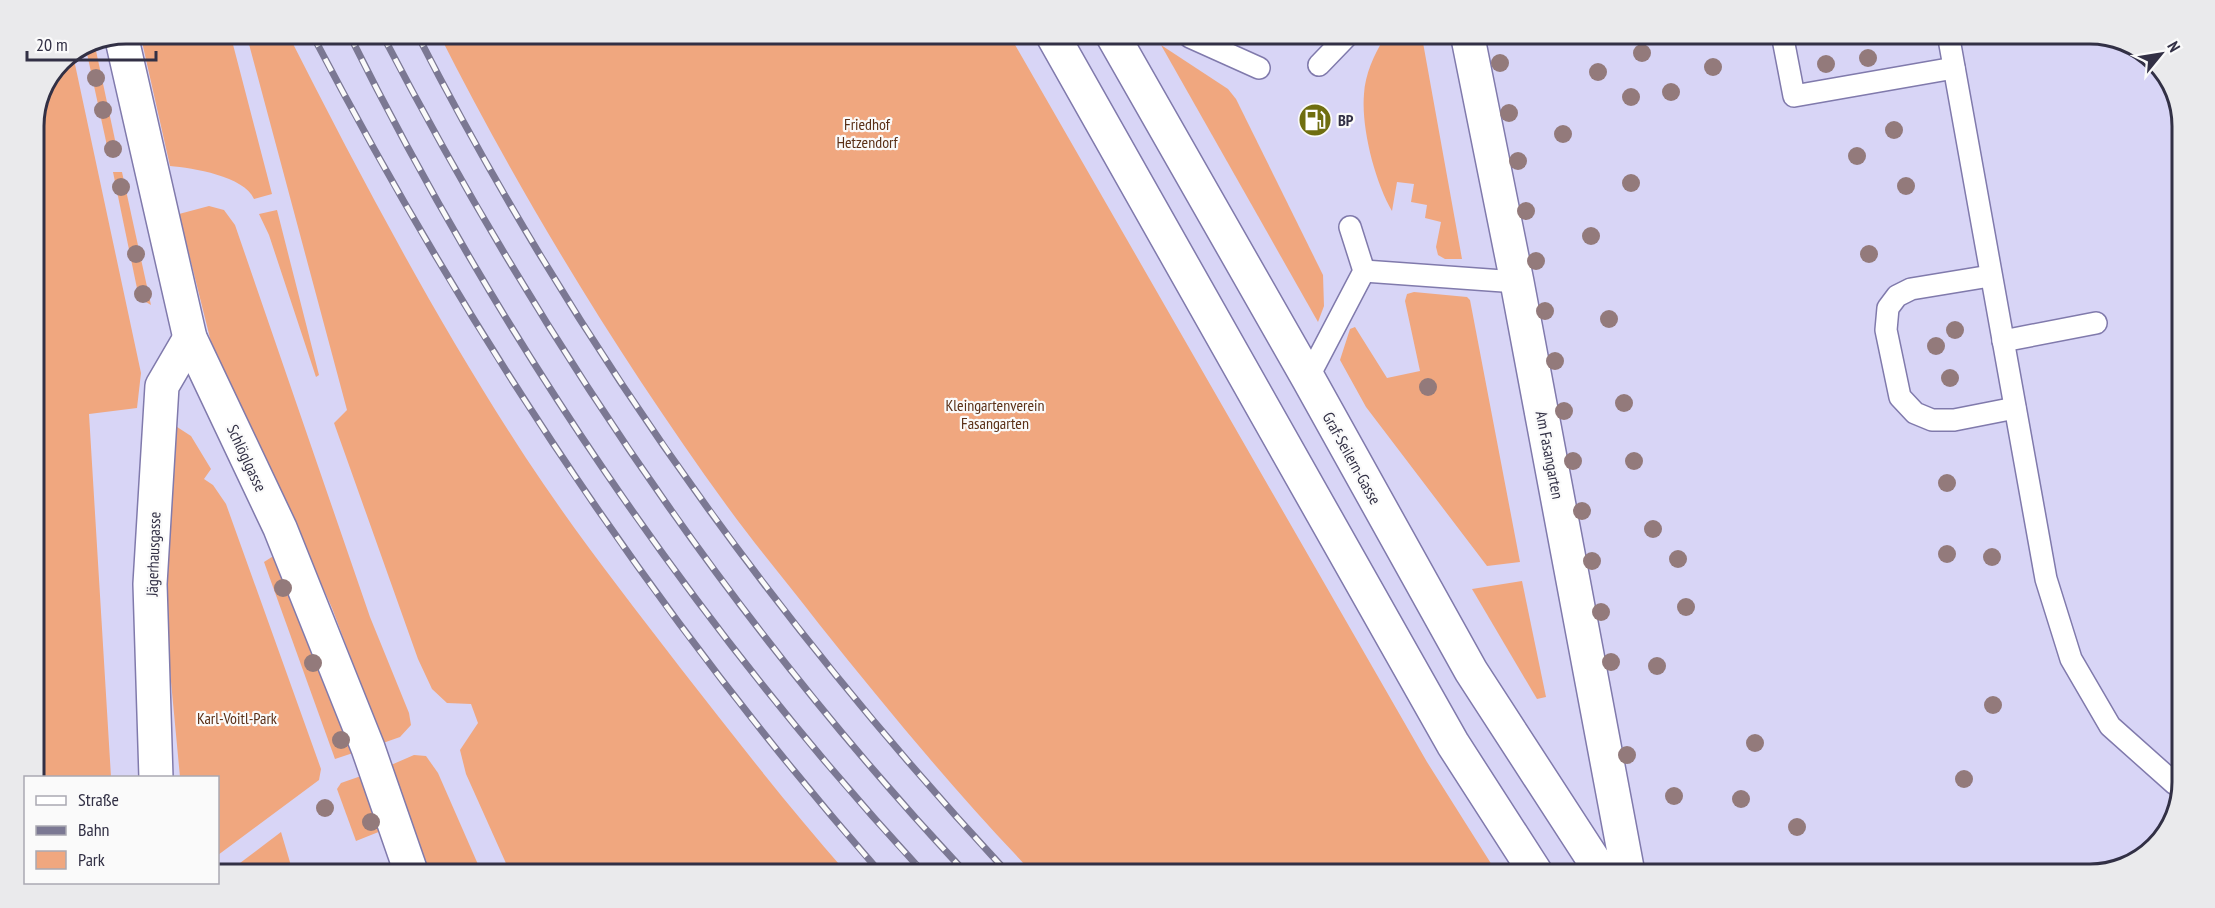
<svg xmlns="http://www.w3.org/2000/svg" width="2215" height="908" font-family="'PT Sans Narrow',sans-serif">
  <rect width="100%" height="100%" fill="#d8d5f6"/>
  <!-- green -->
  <g fill="#f0a77f">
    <path d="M140,33H230L272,194L254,199C244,176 193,168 170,166Z"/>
    <path d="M246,33L288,34C361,178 437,322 526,458C574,531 629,601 682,670C735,738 788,806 845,871L509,870L466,774L460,750L478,723L471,704L447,703L432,689L418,659L334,423L347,410Z"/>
    <path d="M439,34L1010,36L1427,762L1497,873L1031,871C956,793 887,709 819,624C789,585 756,546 727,506C619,357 522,198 439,34Z"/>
    <path d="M1385,37H1422L1462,259H1445L1438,255L1436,247L1441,222L1425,218L1427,205L1411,202L1414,184L1397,182L1392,211C1375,182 1361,128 1364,94C1365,75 1374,54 1385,37Z"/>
    <path d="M1161,45L1228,89L1236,99L1323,275L1324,306L1318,322Z"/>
    <path d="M95,46L118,154L109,155L86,49Z"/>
    <path d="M73,55L141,373L137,408L89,414L111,777H33V120L60,60Z"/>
    <path d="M113,172H122L151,305L139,298Z"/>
    <path d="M209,206L224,210L235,225L370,617L409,713L411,725L400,737L383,743L332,608L285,503L242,416L212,346L179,214Z"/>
    <path d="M277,210L319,375L316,377L269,235L259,214Z"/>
    <path d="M1414,292L1467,297L1470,300L1520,562L1487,566L1366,407L1340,360L1350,329L1355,327L1387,378L1420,371L1405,301L1407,294Z"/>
    <path d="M174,425L191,436L211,469L204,479L213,485L226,504L321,769L319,780L218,855V778L180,777L165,618Z"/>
    <path d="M275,555L353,753L335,759L264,562Z"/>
    <path d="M1522,581L1546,697L1537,699L1472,589Z"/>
    <path d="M414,755L426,756L438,773L480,869H428L391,765Z"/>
    <path d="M361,776L381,831L356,841L337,789L341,783Z"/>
    <path d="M281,832L292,869H232Z"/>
  </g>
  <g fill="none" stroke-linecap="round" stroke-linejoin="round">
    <defs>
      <g id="lane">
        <path d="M1190,37L1259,68"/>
        <path d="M1783,39L1794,96L1954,68"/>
        <path d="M1949,39L2046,579L2071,659L2110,726L2175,784"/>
        <path d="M1319,65L1346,37"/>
        <path d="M1364,271L1517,282"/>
        <path d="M1990,276L1911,289L1897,296L1888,308L1886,330L1900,397L1915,413L1932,420H1954L2015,408"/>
        <path d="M2003,341L2096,323"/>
        <path d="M1308,378L1364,271L1350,227"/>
      </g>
      <g id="street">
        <path d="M121,35L190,338L280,528L368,748L410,869"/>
        <path d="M156,778L150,584L162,386L190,338"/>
      </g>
      <g id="secondary">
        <path d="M1053,36L1453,744L1536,873"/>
        <path d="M1113,36L1308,378L1471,671L1602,873"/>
        <path d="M1468,38L1517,282L1628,873"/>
      </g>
    </defs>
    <!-- lane casing -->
    <use href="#lane" stroke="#807aac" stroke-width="24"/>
    <!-- street casing -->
    <use href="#street" stroke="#807aac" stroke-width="36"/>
    <!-- secondary casing -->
    <use href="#secondary" stroke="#807aac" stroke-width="36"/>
    <!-- lane -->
    <use href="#lane" stroke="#fff" stroke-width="21"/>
    <!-- street -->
    <use href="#street" stroke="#fff" stroke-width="33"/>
    <!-- secondary -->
    <use href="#secondary" stroke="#fff" stroke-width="33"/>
    <defs>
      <g id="rail">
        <path d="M312,34C469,334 655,616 879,871"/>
        <path d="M349,34C499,336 693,623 922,871"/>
        <path d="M382,34C539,335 732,623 964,871"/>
        <path d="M417,34C573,339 774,621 1006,871"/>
      </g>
    </defs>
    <!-- rail casing -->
    <use href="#rail" stroke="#7b7893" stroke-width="7"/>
    <!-- rail -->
    <use href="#rail" stroke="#fafafa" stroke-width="4.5" stroke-dasharray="14" stroke-linecap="butt"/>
  </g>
  <!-- trees -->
  <g fill="#937a7b">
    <circle cx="1642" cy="53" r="9"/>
    <circle cx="1868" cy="58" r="9"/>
    <circle cx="1500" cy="63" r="9"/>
    <circle cx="1826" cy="64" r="9"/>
    <circle cx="1713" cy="67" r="9"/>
    <circle cx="1598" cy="72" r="9"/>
    <circle cx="96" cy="78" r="9"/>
    <circle cx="1671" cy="92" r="9"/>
    <circle cx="1631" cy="97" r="9"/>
    <circle cx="103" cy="110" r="9"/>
    <circle cx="1509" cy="113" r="9"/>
    <circle cx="1894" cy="130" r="9"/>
    <circle cx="1563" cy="134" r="9"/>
    <circle cx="113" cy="149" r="9"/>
    <circle cx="1857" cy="156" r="9"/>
    <circle cx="1518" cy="161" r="9"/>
    <circle cx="1631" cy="183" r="9"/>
    <circle cx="1906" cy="186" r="9"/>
    <circle cx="121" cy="187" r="9"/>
    <circle cx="1526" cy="211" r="9"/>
    <circle cx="1591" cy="236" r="9"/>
    <circle cx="136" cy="254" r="9"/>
    <circle cx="1869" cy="254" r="9"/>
    <circle cx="1536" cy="261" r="9"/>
    <circle cx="143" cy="294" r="9"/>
    <circle cx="1545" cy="311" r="9"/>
    <circle cx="1609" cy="319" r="9"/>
    <circle cx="1955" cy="330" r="9"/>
    <circle cx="1936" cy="346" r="9"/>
    <circle cx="1555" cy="361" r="9"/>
    <circle cx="1950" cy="378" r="9"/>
    <circle cx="1428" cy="387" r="9"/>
    <circle cx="1624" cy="403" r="9"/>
    <circle cx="1564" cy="411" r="9"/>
    <circle cx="1573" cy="461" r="9"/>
    <circle cx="1634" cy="461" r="9"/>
    <circle cx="1947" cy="483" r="9"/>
    <circle cx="1582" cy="511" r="9"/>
    <circle cx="1653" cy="529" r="9"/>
    <circle cx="1947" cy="554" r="9"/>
    <circle cx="1992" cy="557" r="9"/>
    <circle cx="1678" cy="559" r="9"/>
    <circle cx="1592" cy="561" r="9"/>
    <circle cx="283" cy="588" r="9"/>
    <circle cx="1686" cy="607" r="9"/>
    <circle cx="1601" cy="612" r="9"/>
    <circle cx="1611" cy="662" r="9"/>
    <circle cx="313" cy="663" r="9"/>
    <circle cx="1657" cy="666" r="9"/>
    <circle cx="1993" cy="705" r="9"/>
    <circle cx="341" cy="740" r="9"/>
    <circle cx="1755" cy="743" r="9"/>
    <circle cx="1627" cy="755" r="9"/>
    <circle cx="1964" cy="779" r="9"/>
    <circle cx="1674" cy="796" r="9"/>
    <circle cx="1741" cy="799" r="9"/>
    <circle cx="325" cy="808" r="9"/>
    <circle cx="371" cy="822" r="9"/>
    <circle cx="1797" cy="827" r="9"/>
  </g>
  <!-- icons -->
  <defs>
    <symbol id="fuel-disc" viewBox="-11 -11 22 22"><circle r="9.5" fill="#6f6e10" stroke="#fafafa"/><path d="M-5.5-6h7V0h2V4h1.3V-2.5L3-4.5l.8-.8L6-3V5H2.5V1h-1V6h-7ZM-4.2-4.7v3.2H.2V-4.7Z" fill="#fff"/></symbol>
  </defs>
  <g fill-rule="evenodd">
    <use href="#fuel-disc" x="1296" y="101" width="38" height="38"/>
  </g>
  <g text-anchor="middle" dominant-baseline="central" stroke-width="4.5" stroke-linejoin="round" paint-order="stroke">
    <!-- poi labels -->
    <g font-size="16" font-weight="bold" fill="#323045" stroke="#fafafa" text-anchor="start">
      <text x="1338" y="120">BP</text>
    </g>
    <!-- park labels -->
    <g font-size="16" fill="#5a2f16" stroke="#fafafa">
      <text x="867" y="124">Friedhof<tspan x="867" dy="18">Hetzendorf</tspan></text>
      <text x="995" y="405">Kleingartenverein<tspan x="995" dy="18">Fasangarten</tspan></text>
      <text x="237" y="718">Karl-Voitl-Park</text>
    </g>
    <!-- street labels -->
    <g font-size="16" fill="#323045" stroke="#fafafa">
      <text transform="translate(1550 455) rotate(79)">Am Fasangarten</text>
      <text transform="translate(247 458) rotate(65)">Schlöglgasse</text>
      <text transform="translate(1352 458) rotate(61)">Graf-Seilern-Gasse</text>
      <text transform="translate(153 554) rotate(-88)">Jägerhausgasse</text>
    </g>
  </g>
  <!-- crop -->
  <path d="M0 0H2215V908H0ZM126 44H2090A82 82 0 0 1 2172 126V782A82 82 0 0 1 2090 864H126A82 82 0 0 1 44 782V126A82 82 0 0 1 126 44Z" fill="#eaeaec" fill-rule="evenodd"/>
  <path fill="none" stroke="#323045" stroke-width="3" d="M126 44H2090A82 82 0 0 1 2172 126V782A82 82 0 0 1 2090 864H126A82 82 0 0 1 44 782V126A82 82 0 0 1 126 44Z"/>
  <!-- legend -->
  <rect x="24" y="776" width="195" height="108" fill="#fafafa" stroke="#aaa9b2" stroke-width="1.5"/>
  <rect x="36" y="796" width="30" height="9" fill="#ffffff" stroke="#aaa9b2" stroke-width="1.5"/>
  <text x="78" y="806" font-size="18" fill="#323045">Straße</text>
  <rect x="36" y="826" width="30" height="9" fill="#7b7893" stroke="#aaa9b2" stroke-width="1.5"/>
  <text x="78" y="836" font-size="18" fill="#323045">Bahn</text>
  <rect x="36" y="851" width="30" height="18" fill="#f0a77f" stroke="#aaa9b2" stroke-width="1.5"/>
  <text x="78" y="866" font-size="18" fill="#323045">Park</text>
  <!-- north arrow -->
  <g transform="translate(2161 54) rotate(60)" stroke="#fafafa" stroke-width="4.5" paint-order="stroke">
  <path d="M0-4.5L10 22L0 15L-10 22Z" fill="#323045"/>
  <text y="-9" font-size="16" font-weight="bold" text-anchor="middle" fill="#323045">N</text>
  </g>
  <!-- scale -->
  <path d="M27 51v9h129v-9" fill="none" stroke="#323045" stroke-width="3"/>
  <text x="36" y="51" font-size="18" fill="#323045" stroke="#fafafa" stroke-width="4.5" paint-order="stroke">20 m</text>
</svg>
